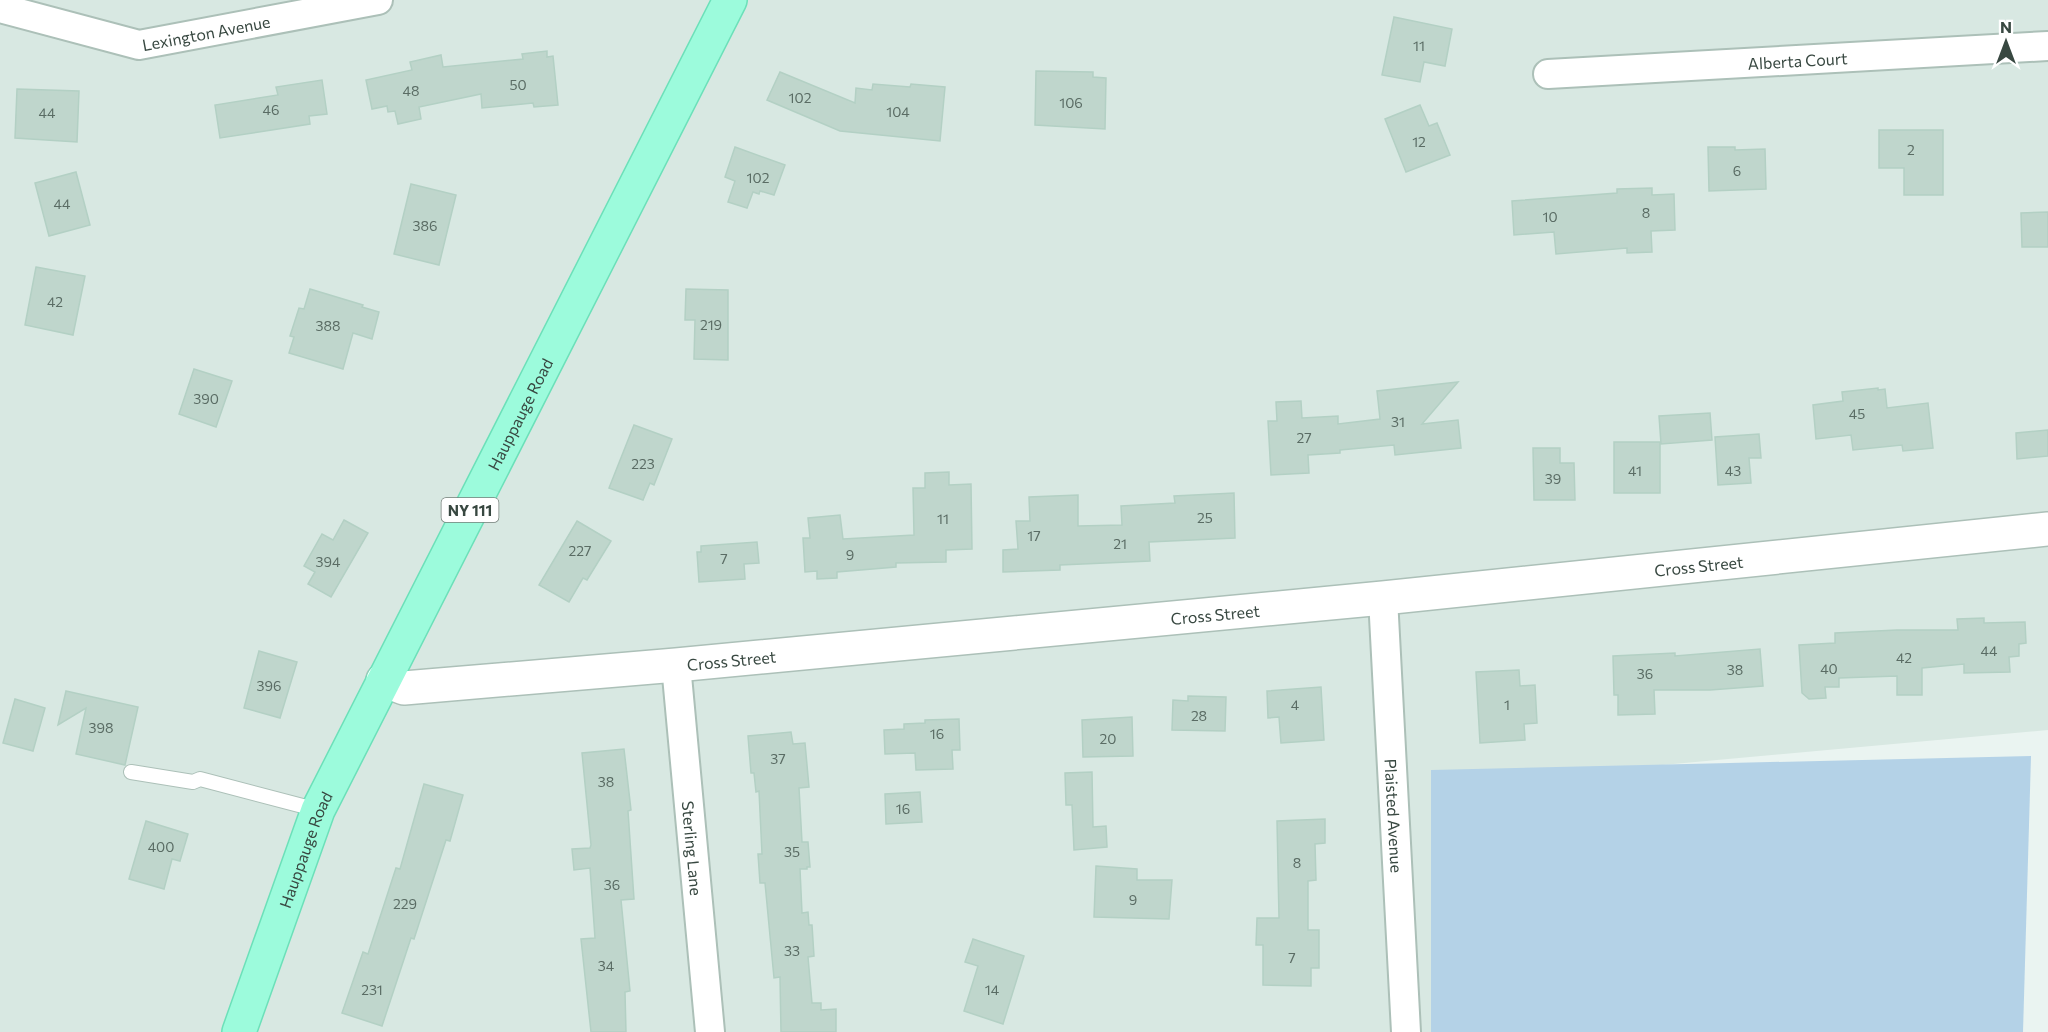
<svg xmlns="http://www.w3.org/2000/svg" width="2048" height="1032" font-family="Commissioner,sans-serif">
  <rect width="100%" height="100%" fill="#eaf4f1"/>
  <!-- residential -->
  <path fill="#d8e8e2" d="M0,0H2048V730L1442,785L1453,1032H0Z"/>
  <!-- green -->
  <path fill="#b4d2e7" d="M2031,756L2023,1032H1431V770Z"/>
  <!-- building -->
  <g fill="#bfd6cc" stroke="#b3d0c4" stroke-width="1.5">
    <path d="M1394,17L1452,29L1445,66L1424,62L1420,82L1382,75Z"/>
    <path d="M547,51V57L553,56L558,105L534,107L533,103L482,108L481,94L419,107L421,119L398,124L395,111L388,112L387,106L372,109L366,80L412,70L410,62L441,55L443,67L523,59L522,54Z"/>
    <path d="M1036,71L1093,72V77L1106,78L1105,129L1035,125Z"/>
    <path d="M780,72L855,103L856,88L872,90L873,84L910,87L911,84L945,87L940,141L840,131L767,100Z"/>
    <path d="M322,80L327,114L309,116L310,124L220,138L215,105L278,95L276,87Z"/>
    <path d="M17,89L79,91L77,142L15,138Z"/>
    <path d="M1420,105L1429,126L1437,123L1450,155L1406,172L1385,119Z"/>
    <path d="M1879,130H1943V195H1904V168H1879Z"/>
    <path d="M735,147L785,165L774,195L760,191L759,194L753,192L747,208L728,202L735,181L725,177Z"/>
    <path d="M1708,147H1735V150L1765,149L1766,189L1709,191Z"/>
    <path d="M76,172L90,225L49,236L35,183Z"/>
    <path d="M411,184L456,195L439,265L394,254Z"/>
    <path d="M1652,188V195L1674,194L1675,230L1651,231L1652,252L1627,253V248L1556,254L1554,232L1514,235L1512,201L1617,193V189Z"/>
    <path d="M2048,212V247H2022L2021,213Z"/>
    <path d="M36,267L85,276L73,335L25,325Z"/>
    <path d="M310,289L363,305L362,307L379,312L372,339L353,333L343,369L289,353L294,337L290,336L299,308L304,309Z"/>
    <path d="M686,289L728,290V360L694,359L695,320H685Z"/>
    <path d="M194,369L232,381L216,427L179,414Z"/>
    <path d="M1458,382L1422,424L1458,420L1461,448L1395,455L1394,445L1340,450V453L1308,455L1309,473L1271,475L1268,421H1277L1276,402L1301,401L1302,418L1338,416V424L1380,419L1377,391Z"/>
    <path d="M1878,388V390L1885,389L1887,408L1928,403L1933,448L1903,451L1902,445L1853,450L1851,435L1816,439L1813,405L1843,401L1842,392Z"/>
    <path d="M1710,413L1712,440L1661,444L1659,416Z"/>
    <path d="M634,425L672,439L654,485L650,483L643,500L609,488Z"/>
    <path d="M2048,430V456L2017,459L2016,433Z"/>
    <path d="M1759,434L1761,458H1749L1751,483L1718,485L1715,437Z"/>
    <rect x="1614" y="442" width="46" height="51"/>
    <path d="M1533,448H1560V463H1574L1575,500H1534Z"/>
    <path d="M949,472V485L971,484L972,549L946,550V562L896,563V567L837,572V578L817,579V571L805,572L803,538H810L808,518L840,515L843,539L914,535L913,488H925V473Z"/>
    <path d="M1234,493L1235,538L1149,542L1150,561L1060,565V570L1003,572V550L1018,549L1016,521H1030L1029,497L1078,495V526L1122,525L1121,506L1175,503L1174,496Z"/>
    <path d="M344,520L368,533L331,597L308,584L315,572L304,566L322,534L333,540Z"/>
    <path d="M577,521L611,541L587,580L583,578L569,602L539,585Z"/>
    <path d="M757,542L759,563L744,564L745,579L699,582L697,552H701V546Z"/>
    <path d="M1984,618V623L2025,622L2026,643L2019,644V656L2009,657L2010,672L1964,673V664L1922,668V695H1897V676L1839,678V687H1825L1826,698L1809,699L1802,693L1799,645L1835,643V633L1897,630H1958L1957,619Z"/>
    <path d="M1760,649L1763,686L1710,690H1654L1655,714L1618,715V695H1614L1613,656L1675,653V656Z"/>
    <path d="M259,651L297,662L280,718L244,708Z"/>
    <path d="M1519,670L1520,686L1535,685L1537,723L1524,724L1525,740L1480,743L1476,672Z"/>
    <path d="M1321,687L1324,740L1281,743L1279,717L1268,718L1267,691Z"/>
    <path d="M66,691L138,707L125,765L76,754L86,708L58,725Z"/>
    <path d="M1188,696L1226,697L1225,731L1172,730L1173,700L1188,701Z"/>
    <path d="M15,699L45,708L33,751L3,743Z"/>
    <path d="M1132,717L1133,756L1083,757L1082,720Z"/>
    <path d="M959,719L960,750H952L953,769L916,770L915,753L885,754L884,730L904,729V724L925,723V720Z"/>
    <path d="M791,732L793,744L805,743L809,787L799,788L802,842H808L810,867H807V869H800L802,913L808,912L809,925H812L814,956L808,957L812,1003H821V1010L836,1009V1032H781L780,977L774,978L765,883H760L758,854H762L759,791L756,792L754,773H751L748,736Z"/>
    <path d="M624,749L631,810L628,811L634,899L621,900L630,991L625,992L626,1032H591L581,939L595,938L590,868L574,870L572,849L590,848L591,845L582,753Z"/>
    <path d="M1092,772L1093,827L1106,826L1107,847L1074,850L1072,805H1066L1065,773Z"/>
    <path d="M424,784L463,795L450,841L446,840L414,939L411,938L382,1026L342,1013L363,952L368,954L396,868L400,869Z"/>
    <path d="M920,792L922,822L886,824L885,794Z"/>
    <path d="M1325,819V843L1315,844L1316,880L1308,881V930H1319V968H1311V986L1263,985V945H1256L1257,918H1279L1277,821Z"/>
    <path d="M146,821L188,834L180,861L172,859L164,889L129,879Z"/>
    <path d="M1096,866L1137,869V880H1172L1169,919L1094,917Z"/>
    <path d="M973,939L1024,956L1003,1024L964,1011L978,966L965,962Z"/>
  </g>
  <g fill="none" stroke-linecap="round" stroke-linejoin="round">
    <defs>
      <path id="service" d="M131,772L193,782L200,779L318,810"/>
      <g id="minor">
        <path id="s1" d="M0,8L139,45L378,0"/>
        <path id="s2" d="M1548,74L2048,46"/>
        <path id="s3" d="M1383,598L1406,1032"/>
        <path id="s4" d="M676,665L710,1032"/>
      </g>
      <g id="tertiary">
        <path id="s5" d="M383,680L404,688L676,665L1383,598L2048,529"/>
      </g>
      <g id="primary">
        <path id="s6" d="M239,1032L318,810L730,0"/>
      </g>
    </defs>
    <!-- service casing -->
    <use href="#service" stroke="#acc0b8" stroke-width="16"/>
    <!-- minor casing -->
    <use href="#minor" stroke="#acc0b8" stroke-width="32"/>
    <!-- tertiary casing -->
    <use href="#tertiary" stroke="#acc0b8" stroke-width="36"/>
    <!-- primary casing -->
    <use href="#primary" stroke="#6ce0b9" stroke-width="36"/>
    <!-- service -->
    <use href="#service" stroke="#fff" stroke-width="14"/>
    <!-- minor -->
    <use href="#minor" stroke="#fff" stroke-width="28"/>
    <!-- tertiary -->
    <use href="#tertiary" stroke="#fff" stroke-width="33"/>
    <!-- primary -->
    <use href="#primary" stroke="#9cfbdc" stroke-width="33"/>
  </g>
  <g text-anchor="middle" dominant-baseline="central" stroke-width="6" stroke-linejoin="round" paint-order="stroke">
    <!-- number labels -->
    <g font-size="14" fill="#5a6c64">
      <text x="1419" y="45">11</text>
      <text x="518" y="84">50</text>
      <text x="411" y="90">48</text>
      <text x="800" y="97">102</text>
      <text x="1071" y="102">106</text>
      <text x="271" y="109">46</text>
      <text x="898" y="111">104</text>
      <text x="47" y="112">44</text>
      <text x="1419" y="141">12</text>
      <text x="1911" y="149">2</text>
      <text x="1737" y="170">6</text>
      <text x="758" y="177">102</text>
      <text x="62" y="203">44</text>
      <text x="1646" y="212">8</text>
      <text x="1550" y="216">10</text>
      <text x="425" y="225">386</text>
      <text x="55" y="301">42</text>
      <text x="711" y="324">219</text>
      <text x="328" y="325">388</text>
      <text x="206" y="398">390</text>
      <text x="1857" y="413">45</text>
      <text x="1398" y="421">31</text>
      <text x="1304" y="437">27</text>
      <text x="643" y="463">223</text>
      <text x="1635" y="470">41</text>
      <text x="1733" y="470">43</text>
      <text x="1553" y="478">39</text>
      <text x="1205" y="517">25</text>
      <text x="943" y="518">11</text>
      <text x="1034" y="535">17</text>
      <text x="1120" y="543">21</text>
      <text x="580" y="550">227</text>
      <text x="850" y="554">9</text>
      <text x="724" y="558">7</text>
      <text x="328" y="561">394</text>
      <text x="1989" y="650">44</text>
      <text x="1904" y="657">42</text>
      <text x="1829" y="668">40</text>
      <text x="1735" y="669">38</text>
      <text x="1645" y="673">36</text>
      <text x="269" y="685">396</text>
      <text x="1295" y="704">4</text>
      <text x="1507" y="704">1</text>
      <text x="1199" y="715">28</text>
      <text x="101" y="727">398</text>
      <text x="937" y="733">16</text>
      <text x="1108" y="738">20</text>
      <text x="778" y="758">37</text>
      <text x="606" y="781">38</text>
      <text x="903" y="808">16</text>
      <text x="161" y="846">400</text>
      <text x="792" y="851">35</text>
      <text x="1297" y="862">8</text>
      <text x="612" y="884">36</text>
      <text x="1133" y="899">9</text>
      <text x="405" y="903">229</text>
      <text x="792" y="950">33</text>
      <text x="1292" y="957">7</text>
      <text x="606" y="965">34</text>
      <text x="372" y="989">231</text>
      <text x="992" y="989">14</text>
    </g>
    <!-- shield labels -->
    <rect fill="#fff" stroke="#747f7a" stroke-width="1.5" x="441.5" y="498" width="57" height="24" rx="4.5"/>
    <g font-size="15" font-weight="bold" fill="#384841">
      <text x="470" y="510">NY 111</text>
    </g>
    <!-- street labels -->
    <g font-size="16" fill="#384841" stroke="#fff">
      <text stroke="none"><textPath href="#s1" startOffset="212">Lexington Avenue</textPath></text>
      <text stroke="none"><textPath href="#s2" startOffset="250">Alberta Court</textPath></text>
      <text stroke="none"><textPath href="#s6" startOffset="680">Hauppauge Road</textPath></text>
      <text stroke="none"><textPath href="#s5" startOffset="1323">Cross Street</textPath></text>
      <text stroke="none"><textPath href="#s5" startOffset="837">Cross Street</textPath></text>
      <text stroke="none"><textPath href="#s5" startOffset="351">Cross Street</textPath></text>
      <text stroke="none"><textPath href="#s3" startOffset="218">Plaisted Avenue</textPath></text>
      <text stroke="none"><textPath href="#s4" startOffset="184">Sterling Lane</textPath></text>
      <text stroke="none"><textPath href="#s6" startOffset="194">Hauppauge Road</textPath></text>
    </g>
  </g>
  <!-- north arrow -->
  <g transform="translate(2006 42)" stroke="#ffffff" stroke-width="4.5" paint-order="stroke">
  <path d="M0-4.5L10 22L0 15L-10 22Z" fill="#384841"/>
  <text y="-9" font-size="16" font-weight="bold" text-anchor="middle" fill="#384841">N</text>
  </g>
</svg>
